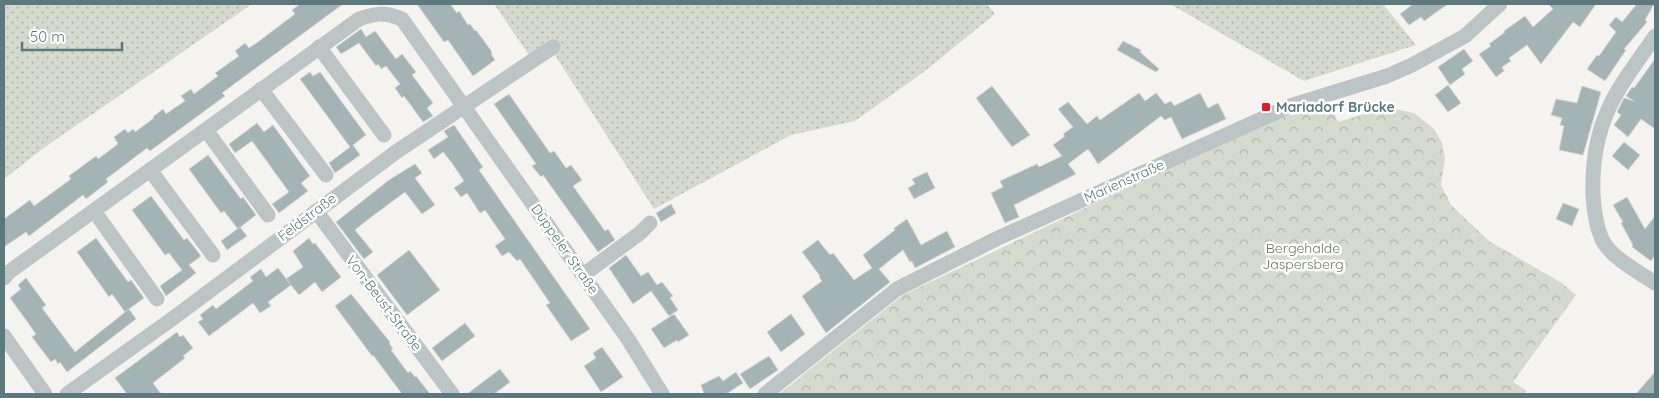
<svg xmlns="http://www.w3.org/2000/svg" width="1659" height="398" font-family="Quicksand,sans-serif">
  <defs>
    <pattern id="grass-dots" width="8" height="8" patternUnits="userSpaceOnUse" patternTransform="scale(1.25)"><rect width="8" height="8" fill="#d6dace"/><path d="M2 2h.1M6 6h.1" fill="none" stroke="#b1b6ac" stroke-width="1.8" stroke-linecap="round"/></pattern>
    <pattern id="park-crowns" width="20" height="18" patternUnits="userSpaceOnUse" patternTransform="scale(1.25)"><rect width="20" height="18" fill="#d6dace"/><path d="M2 6a3 3 0 1 1 6 0M12 15a3 3 0 1 1 6 0" fill="none" stroke="#b1b6ac"/></pattern>
  </defs>
  <rect width="100%" height="100%" fill="#f4f3ef"/>
  <!-- grass -->
  <g fill="url(#grass-dots)">
    <path d="M4,4H252L45,147L4,179Z"/>
    <path d="M494,4H987L995,14L925,71L855,121L791,135L654,209L549,46L531,58Z"/>
    <path d="M1170,4H1383L1416,45L1304,81Z"/>
  </g>
  <!-- park -->
  <path fill="url(#park-crowns)" d="M1327,98L1338,122L1374,111L1394,109L1414,113L1434,129L1442,143L1445,159L1441,185L1451,205L1489,241L1562,283L1576,295L1513,382L1527,391L1523,394H779L903,295L1265,122L1297,113L1302,104Z"/>
  <!-- building -->
  <g fill="#a4b3b4" stroke="#d5d4d2">
    <path d="M300,4H343L222,93L225,96L150,151L147,148L106,179L108,182L86,199L83,195L29,236L26,232L4,247V219L30,200L34,206L71,179L69,176L96,156L98,159L118,144L114,137L125,129L128,133L133,129L135,132L154,118L153,117L163,109L166,114L176,107L185,101L181,96L191,89L194,94L218,76L215,73L239,56L235,51L245,43L249,48L258,42L295,14L292,10Z"/>
    <path d="M417,4H450L457,13L459,11L468,25L470,24L475,31L476,30L492,52L491,54L495,60L473,76L448,40L444,42Z"/>
    <path d="M1413,4H1448L1424,21L1421,17L1409,25L1400,14Z"/>
    <path d="M1548,4H1596L1580,27L1573,22L1541,64L1527,45L1509,58L1511,61L1502,67L1504,71L1496,77L1479,54L1491,46L1489,44L1505,32L1504,31L1525,16L1533,27L1553,9Z"/>
    <path d="M1637,4H1654L1645,20L1647,22L1624,49L1626,50L1605,81L1587,69L1597,55L1599,56L1616,32L1609,25L1616,17L1622,22Z"/>
    <path d="M361,29L366,37L375,31L396,59L402,54L416,72L412,75L433,103L427,108L433,116L423,122L404,96L402,98L395,88L400,84L386,66L381,69L378,64L376,66L359,43L341,54L336,47Z"/>
    <path d="M1123,41L1141,50L1140,52L1159,69L1156,72L1117,50Z"/>
    <path d="M1464,49L1473,61L1462,69L1465,74L1450,85L1438,67Z"/>
    <path d="M1655,59V129L1641,119L1628,137L1614,125L1621,115L1617,112L1624,98L1634,101L1626,96L1632,87L1634,88Z"/>
    <path d="M310,72L313,76L320,72L366,135L353,145L360,155L335,173L329,163L350,147L300,79Z"/>
    <path d="M1448,85L1461,103L1448,112L1435,95Z"/>
    <path d="M992,86L1030,135L1012,147L976,98Z"/>
    <path d="M1582,86L1601,92L1583,155L1559,150L1564,126L1560,125L1562,118L1551,115L1556,99L1577,103Z"/>
    <path d="M1139,93L1145,101L1156,93L1165,104L1171,101L1174,106L1200,93L1208,108L1218,103L1226,119L1182,139L1171,117L1165,120L1161,116L1098,164L1088,149L1068,164L1076,174L1014,205L1019,217L1005,223L991,193L1003,187L1000,181L1037,164L1039,167L1062,156L1053,145L1065,136L1063,134L1073,127L1058,109L1068,102L1087,124L1097,116L1100,120Z"/>
    <path d="M509,94L550,153L554,151L566,168L571,165L582,180L573,186L605,231L608,229L615,240L598,252L543,175L541,177L532,166L536,164L494,104Z"/>
    <path d="M257,123L264,132L273,125L310,176L301,183L308,191L279,213L272,204L289,192L276,174L252,141L235,153L229,144Z"/>
    <path d="M454,125L483,167L479,170L590,329L571,341L546,305L550,303L520,259L517,261L509,252L502,256L495,246L505,239L485,210L480,213L467,193L461,197L454,188L464,181L452,163L443,152L434,159L428,150L448,137L444,131Z"/>
    <path d="M1624,142L1640,155L1628,170L1612,156Z"/>
    <path d="M208,155L241,199L243,197L256,215L238,229L224,211L221,213L189,169Z"/>
    <path d="M415,164L422,173L415,178L435,205L422,214L405,192L366,221L355,230L373,252L364,259L336,222L389,180Z"/>
    <path d="M927,172L935,188L914,199L908,188L915,184L912,179Z"/>
    <path d="M151,196L184,240L187,238L201,256L189,265L196,273L166,296L160,286L182,270L169,253L165,255L132,210Z"/>
    <path d="M1627,197L1645,229L1655,216V255L1651,261L1632,247L1633,245L1621,223L1623,222L1613,205Z"/>
    <path d="M1563,203L1579,209L1572,226L1556,219Z"/>
    <path d="M671,204L676,213L661,222L656,213Z"/>
    <path d="M907,219L921,245L947,231L955,247L915,268L912,261L910,262L903,250L879,269L890,282L826,333L802,296L822,281L819,277L820,276L802,252L818,240L830,255L833,253L854,280L872,268L863,255L895,230L894,228Z"/>
    <path d="M240,227L247,236L227,250L221,241Z"/>
    <path d="M96,238L128,282L131,280L144,298L125,312L112,294L109,297L77,252Z"/>
    <path d="M309,238L313,244L315,243L341,277L322,292L315,282L299,295L286,279L303,267L293,251Z"/>
    <path d="M409,250L440,290L407,315L377,275Z"/>
    <path d="M626,255L641,276L648,272L657,285L662,282L673,296L670,298L678,310L669,316L651,291L633,304L609,268Z"/>
    <path d="M278,268L291,285L268,302L271,306L260,313L253,303L209,336L198,322L203,319L200,315L213,305L216,309L253,281L250,277L261,269L266,277Z"/>
    <path d="M26,278L46,305L42,308L75,352L129,309L136,319L67,372L60,362L58,364L55,359L51,362L32,337L36,334L10,298L21,289L18,285Z"/>
    <path d="M351,294L390,342L389,343L393,349L391,350L408,373L410,371L415,377L416,376L430,394H402L373,355L372,356L335,306Z"/>
    <path d="M674,314L689,335L678,342L677,340L664,348L651,329Z"/>
    <path d="M791,314L805,334L781,352L767,332Z"/>
    <path d="M465,323L475,336L442,361L432,348Z"/>
    <path d="M177,332L180,337L183,335L193,348L183,356L185,358L153,383L161,394H127L115,378Z"/>
    <path d="M602,347L623,377L601,392L584,366L596,358L593,353Z"/>
    <path d="M769,356L778,370L750,389L740,374Z"/>
    <path d="M500,369L510,382L494,394H467Z"/>
    <path d="M736,372L743,383L726,394H704L701,385L719,376L723,381Z"/>
    <path d="M1655,372V394H1636Z"/>
  </g>
  <g fill="none" stroke-linecap="round" stroke-linejoin="round">
    <!-- minor -->
    <g stroke="#bcc4c5" stroke-width="15">
      <path d="M1655,36C1640,59 1619,84 1608,110C1596,137 1592,166 1593,195C1594,211 1596,229 1604,243C1615,260 1639,272 1655,283"/>
      <path d="M319,47L384,135"/>
      <path d="M261,89L326,175"/>
      <path d="M206,130L268,215"/>
      <path d="M150,170L213,255"/>
      <path d="M94,211L157,299"/>
      <path d="M316,211L452,394"/>
      <path d="M583,275L640,233L650,223"/>
      <path d="M4,278L9,272L359,19C377,13 383,12 402,19L628,339L662,394"/>
      <path d="M4,336L45,394"/>
      <path d="M67,394L172,319L396,152L553,47"/>
      <path d="M765,394L897,289L996,239L1290,106L1387,76L1412,65L1465,36L1500,4"/>
    </g>
  </g>
  <!-- markers -->
  <rect fill="#f11225" stroke="#fff" stroke-width="2" x="1261" y="102" width="10" height="10" rx="2.5"/>
  <g text-anchor="middle" dominant-baseline="central" stroke-width="5" stroke-linejoin="round" paint-order="stroke">
    <!-- poi labels -->
    <g font-size="14" font-weight="bold" fill="#5c7a7d" stroke="#fff" text-anchor="start">
      <text x="1276" y="107">Mariadorf Brücke</text>
    </g>
    <!-- street labels -->
    <g font-size="14" fill="#5c7a7d" stroke="#fff">
      <text transform="translate(1124 181) rotate(-24)">Marienstraße</text>
      <text transform="translate(307 217) rotate(-37)">Feldstraße</text>
      <text transform="translate(565 249) rotate(55)">Düppeler Straße</text>
      <text transform="translate(384 303) rotate(53)">Von-Beust-Straße</text>
    </g>
    <!-- park labels -->
    <g font-size="14" fill="#6d7a60" stroke="#fff">
      <text x="1303" y="248">Bergehalde<tspan x="1303" dy="16">Jaspersberg</tspan></text>
    </g>
  </g>
  <!-- border -->
  <rect width="1659" height="398" fill="none" stroke="#5c7a7d" stroke-width="10"/>
  <!-- scale -->
  <path d="M22 42v8h100v-8" fill="none" stroke="#5c7a7d" stroke-width="2.5"/>
  <text x="30" y="42" font-size="15" fill="#5c7a7d" stroke="#ffffff" stroke-width="4" paint-order="stroke">50 m</text>
</svg>
